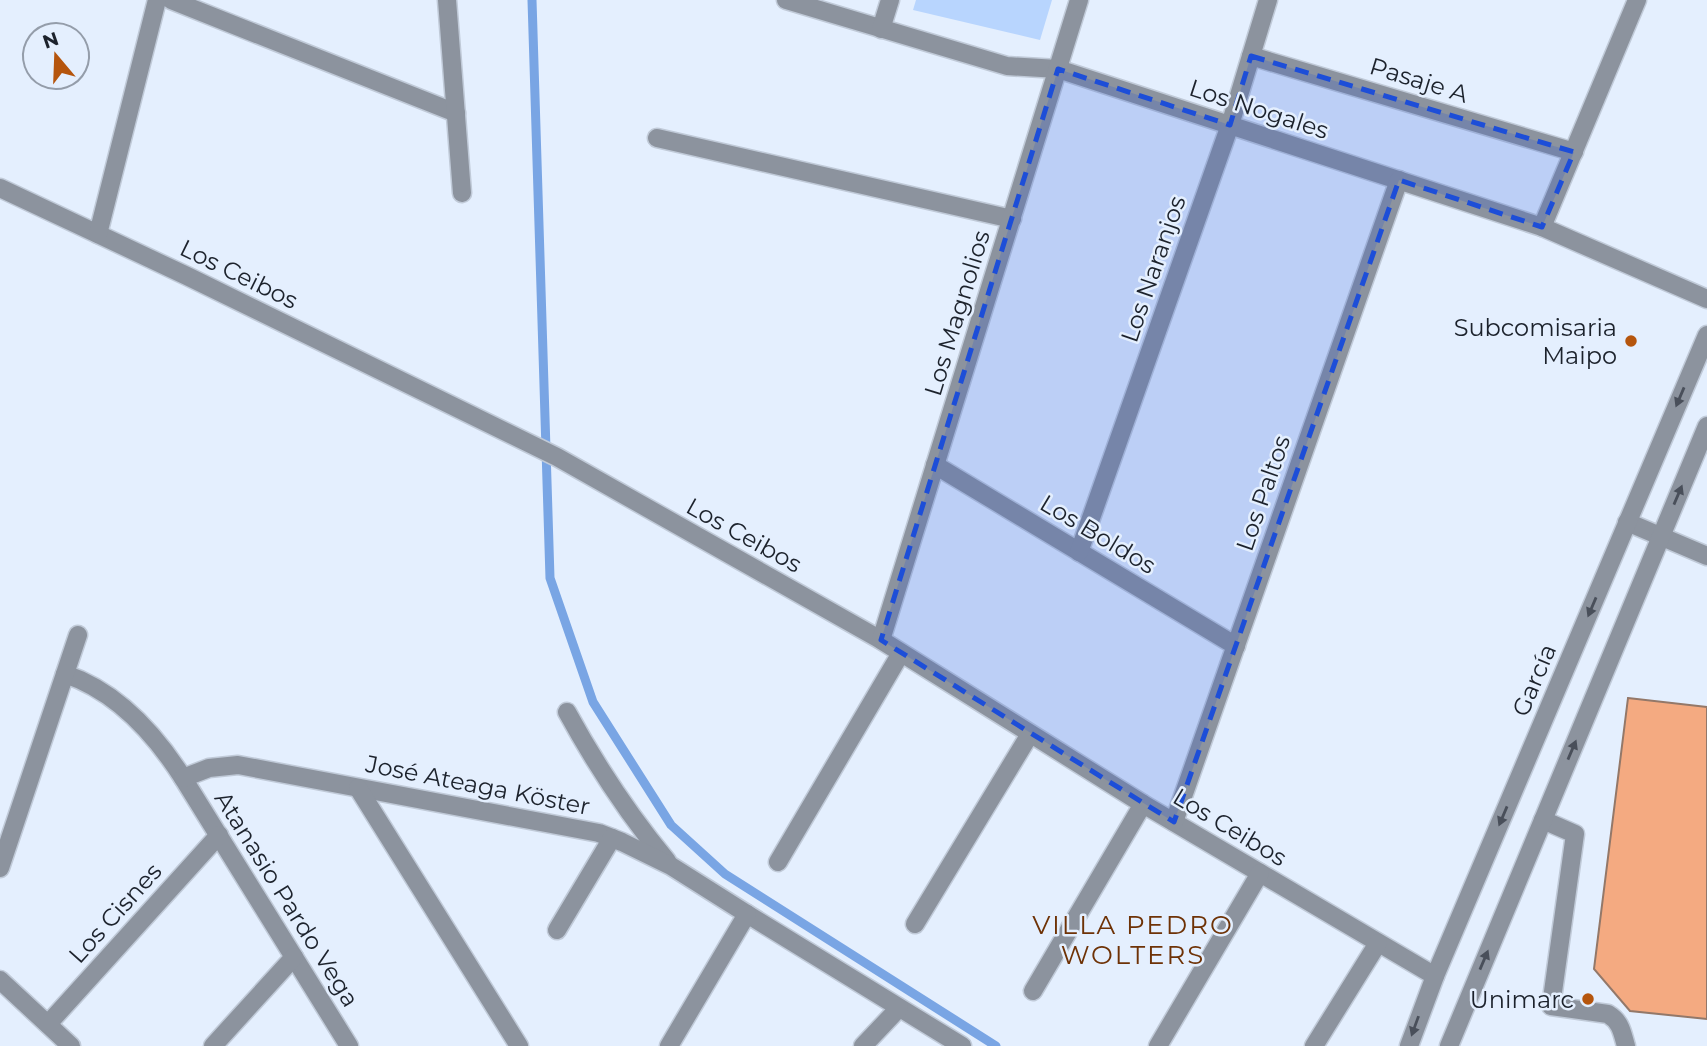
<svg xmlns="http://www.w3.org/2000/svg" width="1707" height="1046" font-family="Montserrat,sans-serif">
  <rect width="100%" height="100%" fill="#e4effe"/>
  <!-- green -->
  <path fill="#b8d5fe" d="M916,0H1052L1040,40L913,10Z"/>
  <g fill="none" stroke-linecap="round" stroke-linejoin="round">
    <!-- stream -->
    <path stroke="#79a5e4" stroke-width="9" d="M532,0L550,578L593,702L671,825L725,874L996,1046"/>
  </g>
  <!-- building -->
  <path fill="#f4aa81" stroke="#937869" stroke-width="2" d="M1628,698L1707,707V1019L1630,1011L1594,969Z"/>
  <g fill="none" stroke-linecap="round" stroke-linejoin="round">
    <defs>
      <g id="minor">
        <path d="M171,0L456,113"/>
        <path d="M447,0L462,193"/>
        <path d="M786,0L1007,66L1058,69L1542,227L1707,299"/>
        <path d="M881,29L890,0"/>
        <path d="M1251,56L1574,152"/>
        <path d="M657,138L1012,219"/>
        <path d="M0,188L187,276L557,457L881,640L1143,804L1435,976"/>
        <path d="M1542,227L1637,0"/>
        <path d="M98,234L157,0"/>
        <path d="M935,465L1236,646"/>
        <path d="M1627,522L1707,556"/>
        <path d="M1079,552L1230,125L1268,0"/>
        <path d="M881,640L1079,0"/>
        <path d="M65,674C116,691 155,734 183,778L349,1046"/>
        <path d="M567,712C596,765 628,814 667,861"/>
        <path d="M183,778L209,768L238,765L599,833L622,842L671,866L747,914L962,1046"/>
        <path d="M358,788L519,1046"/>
        <path d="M1543,820L1575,834L1551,1006L1608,1014C1621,1022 1622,1032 1626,1046"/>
        <path d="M1174,822L1399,180"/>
        <path d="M778,862L901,653"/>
        <path d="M0,868L78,635"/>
        <path d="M915,924L1030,734"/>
        <path d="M557,930L612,838"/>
        <path d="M0,980L71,1046"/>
        <path d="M1033,991L1143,804"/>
        <path d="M48,1024L219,835"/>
        <path d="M213,1046L294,957"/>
        <path d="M669,1046L747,914"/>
        <path d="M863,1046L899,1008"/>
        <path d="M1158,1046L1260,873"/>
        <path d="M1314,1046L1378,943"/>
        <path d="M1409,1046L1435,976L1707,335"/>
        <path d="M1449,1046L1707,426"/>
      </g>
    </defs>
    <!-- minor casing -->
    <use href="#minor" stroke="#c0cad8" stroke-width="21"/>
    <!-- minor -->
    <use href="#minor" stroke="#8c939e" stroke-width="18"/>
  </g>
  <!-- one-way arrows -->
  <defs><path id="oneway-solid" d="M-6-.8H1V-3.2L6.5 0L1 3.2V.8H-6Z" transform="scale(1.75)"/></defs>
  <g fill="#494f5a">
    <use href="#oneway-solid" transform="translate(1680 397) rotate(113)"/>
    <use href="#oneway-solid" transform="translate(1678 495) rotate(-67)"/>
    <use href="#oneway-solid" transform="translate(1592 607) rotate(113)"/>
    <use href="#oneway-solid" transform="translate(1572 750) rotate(-67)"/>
    <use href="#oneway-solid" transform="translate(1503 816) rotate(113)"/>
    <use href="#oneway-solid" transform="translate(1484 960) rotate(-67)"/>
    <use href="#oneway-solid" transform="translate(1415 1026) rotate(110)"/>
  </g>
  <!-- marked area -->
  <path fill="#1d4ed8" fill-opacity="0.2" stroke="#1d4ed8" stroke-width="5" stroke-dasharray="14 9" stroke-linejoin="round" d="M1251,56L1574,152L1542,227L1399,180L1174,822L881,640L1058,69L1230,125Z"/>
  <!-- markers -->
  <g fill="#b5550d" stroke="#e4effe" stroke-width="2.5">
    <circle cx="1631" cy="341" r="7"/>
    <circle cx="1588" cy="999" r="7"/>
  </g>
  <g text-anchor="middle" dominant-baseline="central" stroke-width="5" stroke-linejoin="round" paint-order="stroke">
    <!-- street labels -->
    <g font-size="24" fill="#1c222c" stroke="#e4effe">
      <text transform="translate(1419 80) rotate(17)">Pasaje A</text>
      <text transform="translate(1259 109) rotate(18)">Los Nogales</text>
      <text transform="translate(1153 269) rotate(-71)">Los Naranjos</text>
      <text transform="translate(239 274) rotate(26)">Los Ceibos</text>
      <text transform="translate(957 313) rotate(-73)">Los Magnolios</text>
      <text transform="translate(1263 493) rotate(-71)">Los Paltos</text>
      <text transform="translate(1098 534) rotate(31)">Los Boldos</text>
      <text transform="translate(744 535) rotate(29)">Los Ceibos</text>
      <text transform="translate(1534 680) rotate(-67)">García</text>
      <text transform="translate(478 785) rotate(11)">José Ateaga Köster</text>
      <text transform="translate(1230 827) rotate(31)">Los Ceibos</text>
      <text transform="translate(287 899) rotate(58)">Atanasio Pardo Vega</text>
      <text transform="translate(115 913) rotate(-48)">Los Cisnes</text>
    </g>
    <!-- poi labels -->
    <g font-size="24" fill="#1c222c" stroke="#e4effe" text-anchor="end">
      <text x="1617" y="327">Subcomisaria<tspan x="1617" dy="28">Maipo</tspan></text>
      <text x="1574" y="999">Unimarc</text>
    </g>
    <!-- neighbourhood labels -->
    <g font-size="26" letter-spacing="2" fill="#6e3206" stroke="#e4effe">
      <text x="1133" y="925">VILLA PEDRO<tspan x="1133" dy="30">WOLTERS</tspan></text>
    </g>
  </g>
  <!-- north arrow -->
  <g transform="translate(56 56) rotate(341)"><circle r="33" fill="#e4effe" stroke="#949daa" stroke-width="2"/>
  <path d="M0-5L12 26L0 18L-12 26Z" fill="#b5550d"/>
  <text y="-10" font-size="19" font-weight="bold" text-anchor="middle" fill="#1c222c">N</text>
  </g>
</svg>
